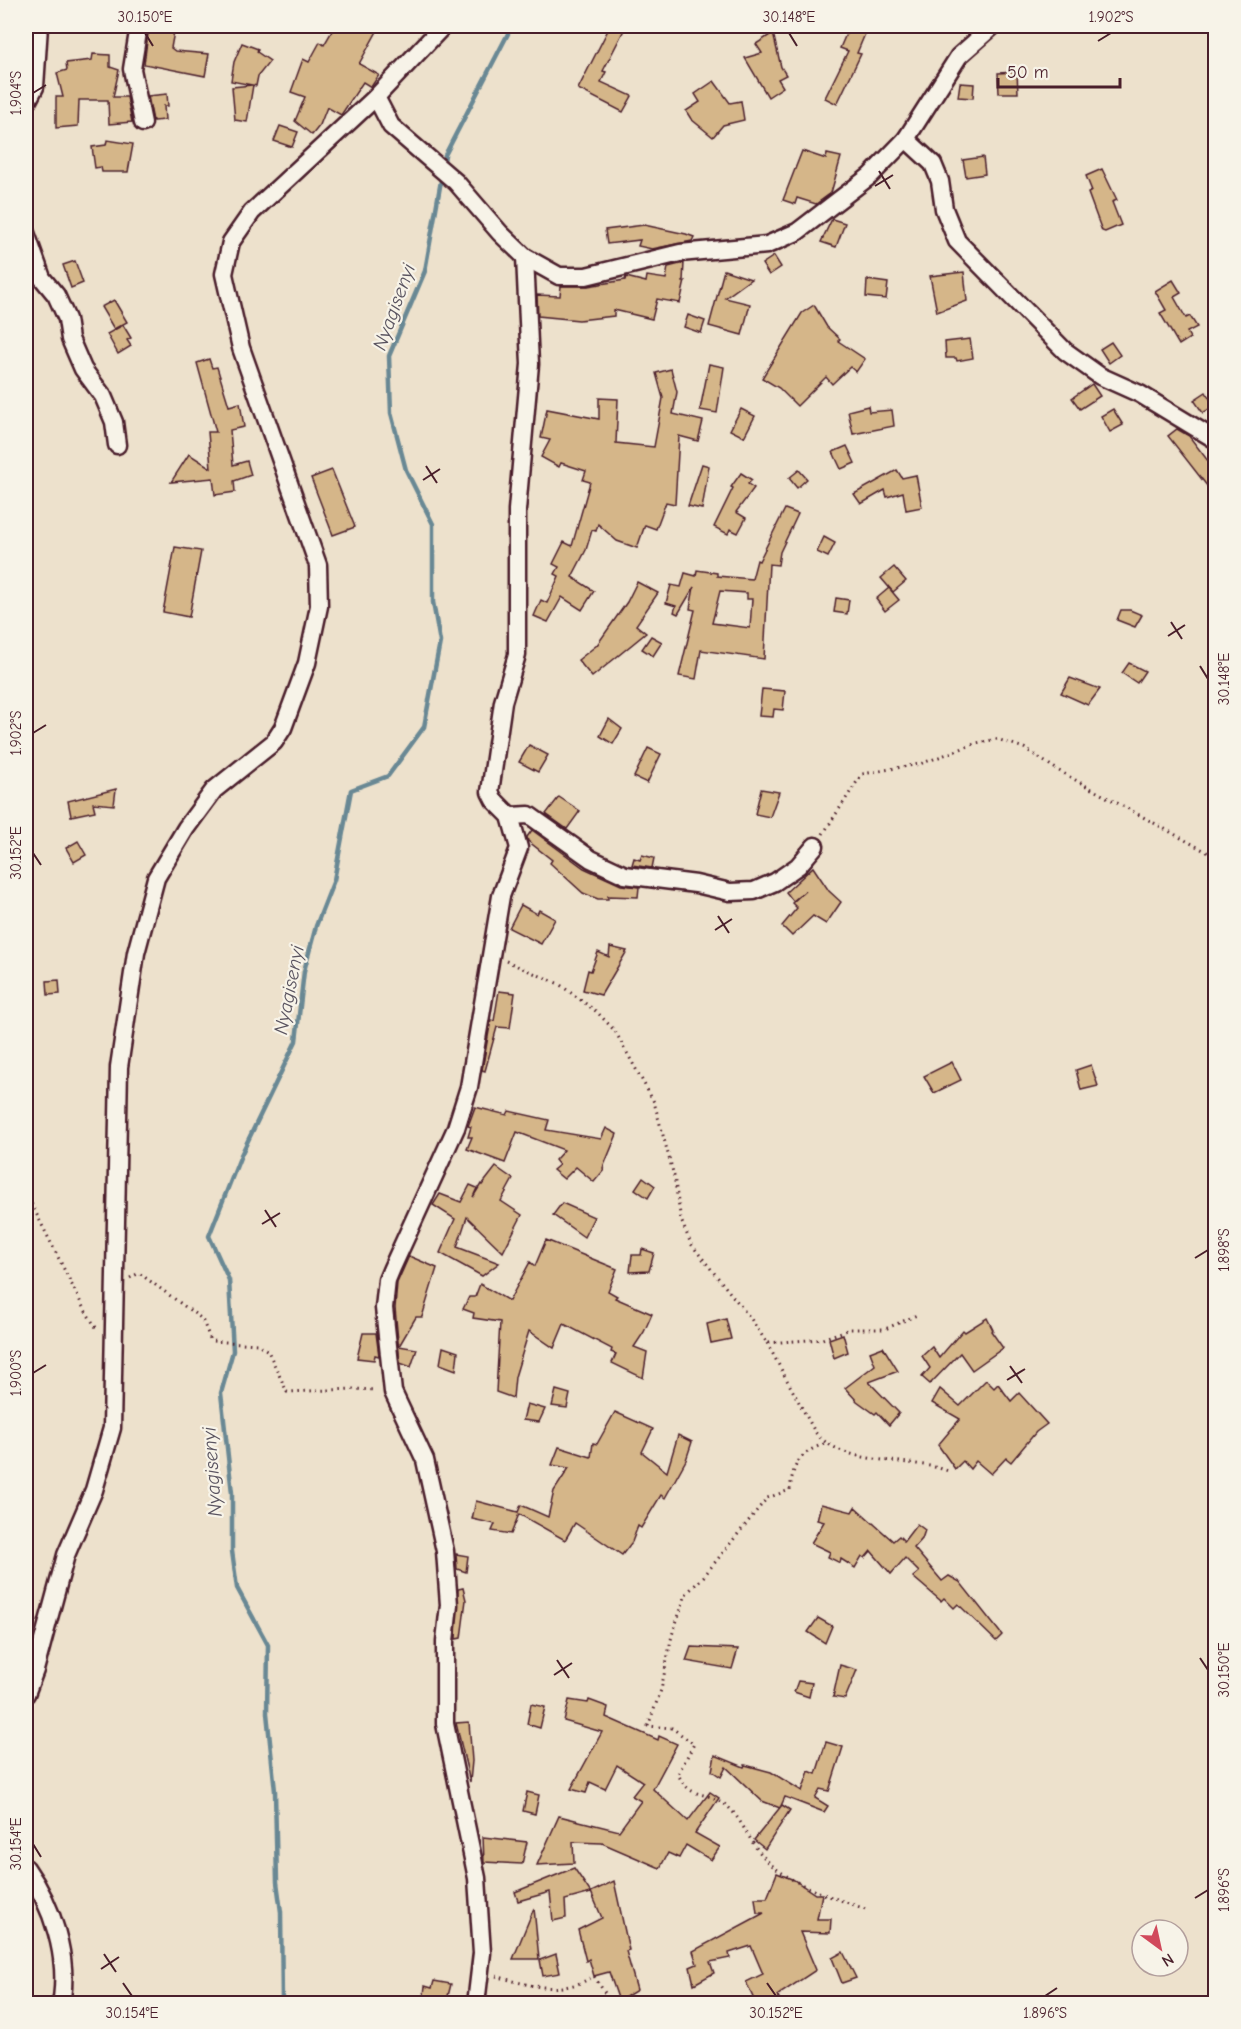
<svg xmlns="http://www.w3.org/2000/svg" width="1241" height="2029" font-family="'Comic Neue',sans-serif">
  <rect width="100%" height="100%" fill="#ede1cc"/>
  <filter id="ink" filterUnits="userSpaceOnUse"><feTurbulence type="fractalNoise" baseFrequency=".0167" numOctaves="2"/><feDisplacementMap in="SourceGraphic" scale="12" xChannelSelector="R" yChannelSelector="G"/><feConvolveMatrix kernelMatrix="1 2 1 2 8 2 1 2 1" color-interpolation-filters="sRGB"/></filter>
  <g filter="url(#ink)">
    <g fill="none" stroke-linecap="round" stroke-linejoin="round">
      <!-- stream -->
      <g stroke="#698894" stroke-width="4.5">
        <path d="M443,167L445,155L512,26"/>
        <path d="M282,2004L281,1912L277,1882L275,1791L267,1713L268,1645L237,1588L232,1551V1493L221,1393L233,1351L229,1280L209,1236L241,1155L296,1041L304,971L316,926L334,880L351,790L388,776L424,727L440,642L433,602V524L406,470L391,413L389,356L425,271L442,175"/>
      </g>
    </g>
    <!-- building -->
    <g fill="#d5b689" stroke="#4a1f2b" stroke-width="1.5" fill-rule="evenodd">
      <path d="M149,26H175L171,48L175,51L209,54L205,76L144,64Z"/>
      <path d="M335,26H380L359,64L379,75L371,87L363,82L341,115L327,107L320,125L312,135L295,121L305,97L291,92L303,59L309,62L320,42L324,45Z"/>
      <path d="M610,26H626L603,71L606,72L601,82L632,96L623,112L578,89Z"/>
      <path d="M849,27L865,34L857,53L861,54L837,104L825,98L848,51L840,48Z"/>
      <path d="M773,33L781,67L786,75L778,79L783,87L768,97L745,58L762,53L756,44Z"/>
      <path d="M242,43L258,49L257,52L270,61L258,76L256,86L253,85L247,122L235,120L232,87L252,85L231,81L234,62Z"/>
      <path d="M93,54L110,55V67L119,70L113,97H127L132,122L109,124L108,100H79L78,126L56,128V97H63L57,73L67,70L66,63L92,60Z"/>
      <path d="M1017,72L1018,93H999L998,73Z"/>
      <path d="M714,81L730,103L741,101L744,120L723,125L713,137L691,119L686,111L700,102L695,94Z"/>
      <path d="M960,83L974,84L973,98L958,97Z"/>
      <path d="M167,94L168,106H164L165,120L153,121L148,96Z"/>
      <path d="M280,126L298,132L292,147L274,141Z"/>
      <path d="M107,140L133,144L128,172H102L101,167L95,168L92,147L106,145Z"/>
      <path d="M802,151L826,159L827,154L841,157L831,193L816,204L797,198L795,204L783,200Z"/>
      <path d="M983,157L985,174L966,177L963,160Z"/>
      <path d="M1102,169L1117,200L1112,202L1121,225L1105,232L1102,231L1088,193L1092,191L1086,176Z"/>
      <path d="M832,219L845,223L836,247L821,242Z"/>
      <path d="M644,225L686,234L694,237L692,241L652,249L638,246L640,240L607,244L605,230Z"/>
      <path d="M774,256L781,267L769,275L762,264Z"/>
      <path d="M75,261L83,283L71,288L63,265Z"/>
      <path d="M684,263L683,281H685L680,303L657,299L652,319L614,310V316L579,320L538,316L537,295L560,296L561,286H588L625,280L626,277L646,282L647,276L666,279L668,267Z"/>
      <path d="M724,270L751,279L725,298L750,304L742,335L709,326Z"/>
      <path d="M964,272L967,301L937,312L930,276Z"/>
      <path d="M867,280L888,283L886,299L866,297Z"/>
      <path d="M1173,280L1181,293L1174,297L1186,318L1190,316L1197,327L1187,332L1190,338L1179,345L1160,313L1166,310L1155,291Z"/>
      <path d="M114,300L127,322L114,329L101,307Z"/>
      <path d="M814,305L827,327L840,339L838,341L865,359L856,372L850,367L832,384L826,377L797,406L779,388L762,378L802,313Z"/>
      <path d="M688,315L705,321L701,333L684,327Z"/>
      <path d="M123,325L131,338L127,340L131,346L118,354L107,334Z"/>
      <path d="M970,339L973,358L957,361L956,358H946L945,342Z"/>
      <path d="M1111,342L1120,355L1109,363L1100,349Z"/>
      <path d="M209,359L212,368L217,367L229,406L240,403L244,427L230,430L233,465L247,461L251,475L234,481L235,492L215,495L213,478L171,482L189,454L211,468L208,432H216L197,363Z"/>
      <path d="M709,364L724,367L717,413L700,410Z"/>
      <path d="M671,369L677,392L673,414L703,421L698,441L679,436L675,504L666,502L656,529L645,525L637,548L617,541L598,524L596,531L592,530L586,550L572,577L594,591L582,610L562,597L548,622L534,616L541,600L547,603L559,576L555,574L559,567L553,564L564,542L572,546L590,482L583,480L586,471L561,463L559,467L541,457L550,440L541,438L547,409L599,419V398L618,399L616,443L654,447L663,398L656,373Z"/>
      <path d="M1092,384L1100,396L1080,409L1072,398Z"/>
      <path d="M1206,392L1214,406L1203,413L1194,400Z"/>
      <path d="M868,406L869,412L892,410L894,426L853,434L848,411Z"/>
      <path d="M741,409L755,416L744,437L730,430Z"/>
      <path d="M1113,409L1123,425L1110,432L1101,416Z"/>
      <path d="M1177,429L1189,436L1215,470V496L1168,436Z"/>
      <path d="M847,446L855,463L841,469L833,452Z"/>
      <path d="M702,464L709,466L702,509L688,506Z"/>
      <path d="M332,470L355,527L333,535L311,478Z"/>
      <path d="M799,470L807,479L797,488L789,478Z"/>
      <path d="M897,470L902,478L916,475L922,507L906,510L903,492L887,497L885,490L861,504L854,494Z"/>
      <path d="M741,473L752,480L748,484L754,488L736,512L746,518L738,533L730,529L728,534L714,527L733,488L731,487Z"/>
      <path d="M785,509L798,514L780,552L778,565L769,564L764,659L701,650L696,679L679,676L695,610L690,609L694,587L678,614L674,612L676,606L666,603L671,585L681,587L685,573L696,576L697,570L717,573V576L752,579L757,560L759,561ZM720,591L747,593V599H752L750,628L712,623Z"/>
      <path d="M824,537L835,543L828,557L817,552Z"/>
      <path d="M175,547L201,551L189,617L163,612Z"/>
      <path d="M894,567L906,581L893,592L881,578Z"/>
      <path d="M637,582L658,593L636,625L646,633L592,677L578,660L597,645L627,602Z"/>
      <path d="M889,588L899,600L885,611L876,599Z"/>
      <path d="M836,598L849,600L847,614L834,612Z"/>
      <path d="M1121,610H1130L1142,615L1135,627L1117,620Z"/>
      <path d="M651,636L662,642L653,656L642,649Z"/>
      <path d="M1129,663L1145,671L1137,683L1122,673Z"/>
      <path d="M1070,678L1100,689L1088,705L1061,693Z"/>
      <path d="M762,689L785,691L783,710L774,709L773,717L759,716Z"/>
      <path d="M609,719L622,729L613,744L600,736Z"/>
      <path d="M529,745L548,755L538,772L519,762Z"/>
      <path d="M648,748L661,754L647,783L634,777Z"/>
      <path d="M116,789L114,805L93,803L95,811L71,816L68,801Z"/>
      <path d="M761,789L779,792L770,817L755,814Z"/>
      <path d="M559,797L580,811L567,829L546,814Z"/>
      <path d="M532,830L584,868L621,885L639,887L638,897L608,896V899H598L583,893L550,863L552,860L528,841L527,837Z"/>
      <path d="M78,841L86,855L74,862L66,848Z"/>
      <path d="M642,855L654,858L652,868L632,865L634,858L640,860Z"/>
      <path d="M813,867L829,891L841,902L826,924L813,916L792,936L782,926L797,908L792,903L805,891L793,901L786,892Z"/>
      <path d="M521,905L537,914L539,910L555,919L541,944L509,928Z"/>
      <path d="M610,947L627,951L601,995L583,990L588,970L591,971L598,952L609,957Z"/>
      <path d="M59,980L60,994L48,995L47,981Z"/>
      <path d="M499,991L515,993L510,1028L497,1027L485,1071L482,1070L491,1020L494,1021Z"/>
      <path d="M952,1062L961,1080L934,1093L924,1076Z"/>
      <path d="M1091,1065L1098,1086L1081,1090L1076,1070Z"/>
      <path d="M475,1107L507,1115L509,1111L549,1120L546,1130L601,1139L606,1128L617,1134L603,1168L604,1170L594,1182L576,1167L564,1179L553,1170L559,1165L555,1160L564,1150L517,1132L505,1163L467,1149L472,1137H468L471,1127L468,1126Z"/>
      <path d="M496,1167L513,1179L501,1201L522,1215L503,1252L467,1217L457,1247L499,1263L482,1276L440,1253L455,1219L433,1205L440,1194L461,1202L470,1185L477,1188L473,1197L481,1184L482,1185Z"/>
      <path d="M643,1177L655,1186L648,1198L635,1189Z"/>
      <path d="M562,1203L594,1217L584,1237L553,1215Z"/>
      <path d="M546,1240L617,1269L608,1291L617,1296L615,1298L652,1314L644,1332L634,1347L647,1352L643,1378L612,1363L616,1354L611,1352L612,1349L564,1324L554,1348L529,1331L515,1377L513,1398L496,1392L500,1322L473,1318L474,1313L463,1309L469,1297H475L480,1284L509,1301L530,1262L535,1266Z"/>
      <path d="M642,1249L654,1253L649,1271L630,1272L632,1255H641Z"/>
      <path d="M409,1256L437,1268L422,1317H416L399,1346L417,1349L411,1367L400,1363L395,1308L397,1283Z"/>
      <path d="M987,1318L993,1330L991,1331L1003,1348L972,1370L960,1353L930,1384L922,1377L930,1368L922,1356L932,1347L939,1358L963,1330L965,1332Z"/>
      <path d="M726,1319L731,1339L711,1343L707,1324Z"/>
      <path d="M363,1333H376L379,1356L375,1355L374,1360L357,1358Z"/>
      <path d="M843,1334L848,1352L834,1358L829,1339Z"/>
      <path d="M443,1347L458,1352L456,1370L440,1364Z"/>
      <path d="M883,1347L898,1371L869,1382L899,1413L889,1425L877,1412L875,1414L857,1401L845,1388L875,1365L870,1352Z"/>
      <path d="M986,1380L994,1388L998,1384L1011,1401L1019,1393L1047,1424L1036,1432L1011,1462L1006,1458L991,1474L976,1461L970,1469L963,1461L955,1469L938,1445L960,1419L932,1403L940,1389L960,1406Z"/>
      <path d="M556,1390L570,1394L567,1408L552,1406Z"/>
      <path d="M527,1404L545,1409L539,1422L523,1420Z"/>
      <path d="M615,1412L653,1429L642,1452L667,1472L678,1435L692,1442L686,1460L665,1498L661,1495L641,1528L638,1526L632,1542L622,1555L575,1523L565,1540L519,1514L511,1534L492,1531L495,1524L472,1519L476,1501L518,1512L521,1505L548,1517L554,1491L569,1468L552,1465L559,1447L591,1457L593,1443L597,1444Z"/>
      <path d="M821,1504L852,1512L855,1507L893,1541L899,1536L904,1541L917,1524L925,1530L922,1539L914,1548L942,1581L949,1576L960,1582L1002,1635L996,1641L958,1604L954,1608L944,1598L941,1601L913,1577L919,1572L905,1558L891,1574L871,1551L865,1558L862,1556L855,1568L841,1559L840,1563L828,1557L830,1552L811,1543L824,1522L817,1520Z"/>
      <path d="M456,1554L468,1556L466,1572L457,1569Z"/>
      <path d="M463,1588L466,1600L461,1638L456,1639L458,1589Z"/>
      <path d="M818,1618L832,1626L825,1643L808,1632Z"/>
      <path d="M691,1647L738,1649L732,1669L686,1661Z"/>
      <path d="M840,1665L857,1670L845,1699L833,1697Z"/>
      <path d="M798,1681L812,1683L809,1697L794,1692Z"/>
      <path d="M569,1700L588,1703L589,1700L608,1707L606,1717L658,1740L659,1736L677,1744L653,1789L688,1821L710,1792L719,1798L695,1833L720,1847L711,1860L686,1845L679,1858L668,1853L660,1868L602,1843L573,1842L574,1863L537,1865L559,1816L619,1831L641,1801L632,1796L643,1782L617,1765L605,1789L590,1782L586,1793L571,1789L602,1732L564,1721Z"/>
      <path d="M531,1704L545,1707L540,1728L527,1724Z"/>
      <path d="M469,1722L472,1761L470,1782L456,1723Z"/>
      <path d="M826,1742L843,1747L829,1791L820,1789L815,1798L828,1806L824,1812L785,1797L780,1808L762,1801L726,1767L721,1777L712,1771L715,1755L744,1767L745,1765L771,1772L802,1791L809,1771L816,1774Z"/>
      <path d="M527,1792L539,1795L535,1814L523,1811Z"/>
      <path d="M782,1805L790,1810L765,1849L754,1840Z"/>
      <path d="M483,1837L527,1842L522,1864L484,1862Z"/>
      <path d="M574,1868L591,1893L565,1900L566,1918L553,1921L550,1892L518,1901L515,1892Z"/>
      <path d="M777,1873L794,1880L815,1894H822L817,1919H831L830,1933L800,1932L816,1970L778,1995L780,2004H756L746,1982L763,1974L751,1946L729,1953L730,1958L710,1962L714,1973L694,1984L690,1967L697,1964L693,1951L764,1913H757L755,1898H767Z"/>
      <path d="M614,1881L629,1950L626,1951L637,1990L619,2001L609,1972L594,1976L589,1959L586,1961L578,1930L602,1918L591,1892Z"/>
      <path d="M534,1908L539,1959H513Z"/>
      <path d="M843,1952L856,1978L842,1983L832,1958Z"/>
      <path d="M556,1954L560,1973L543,1976L540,1960Z"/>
      <path d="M434,1981L451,1984L446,2004H423L425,1986L432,1988Z"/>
    </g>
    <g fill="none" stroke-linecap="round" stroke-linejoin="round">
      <defs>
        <g id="minor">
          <path d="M139,26L132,69L143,123"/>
          <path d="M376,97L391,126L456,182L500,233L525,257L559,276H586L680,253L767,245L797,232L870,176L906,139L959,56L993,26"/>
          <path d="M26,104L35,87L39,26"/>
          <path d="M906,139L933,164L940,181L944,209L957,241L1065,351L1100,376L1140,394L1216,440"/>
          <path d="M26,233L42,278L56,295L67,319L70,339L83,369L103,396L114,422L117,445"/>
          <path d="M510,816L529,815L591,859L625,875L696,884L730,892L754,891L775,882L798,866L815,846"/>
          <path d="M26,1694L35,1670L66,1555L94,1490L112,1428L119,1067L136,953L156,878L186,828L214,790L274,742L283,728L307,663L319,606L318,565L241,348L224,274L231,242L252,212L376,97L443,26"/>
          <path d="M26,1868C52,1905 70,1957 61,2004"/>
          <path d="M476,2004L482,1953L477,1878L445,1724V1641L449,1605L445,1551L425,1460L393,1392L384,1308L387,1280L392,1268L456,1128L469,1087L501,896L519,848L510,816L494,800L490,792L503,702L517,655V510L530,364L525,257"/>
        </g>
      </defs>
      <!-- minor casing -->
      <use href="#minor" stroke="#4a1f2b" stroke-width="21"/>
      <!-- path -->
      <g stroke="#4a1f2b" stroke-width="3" stroke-dasharray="1.5 4.5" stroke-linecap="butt">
        <path d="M823,834L862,774L920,764L977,743L997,739L1024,748L1059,771L1216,857"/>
        <path d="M506,961L559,984L597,1012L615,1031L654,1102L674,1176L681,1220L691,1244L751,1319L767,1343L822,1339L850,1329H885L917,1315"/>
        <path d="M26,1193L83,1307L97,1329"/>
        <path d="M130,1278L139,1273L202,1319L211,1341L258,1344L268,1351L287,1392L352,1389L376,1390"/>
        <path d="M767,1343L815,1432C845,1468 907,1456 948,1471"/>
        <path d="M824,1444C799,1453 793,1464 790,1490L767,1498L704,1576L686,1594L672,1635L661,1690L648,1726L672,1728L694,1744L678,1774C690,1800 704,1790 723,1803C740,1814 748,1840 762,1855C787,1885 833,1897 868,1910"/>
        <path d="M496,1976C530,1986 562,1996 594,1976L612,2004"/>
      </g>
      <!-- minor -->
      <use href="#minor" stroke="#f7f3e8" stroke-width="16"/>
    </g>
  </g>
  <!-- ticks -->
  <path fill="none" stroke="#4a1f2b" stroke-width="2" d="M145,33L153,46M789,33L797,46M1098,41L1111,33M33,93L46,85M879,171L890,189M875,186L893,175M426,466L437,483M423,480L440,469M1171,622L1182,639M1168,636L1185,625M1200,666L1208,679M33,733L46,725M33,853L41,865M718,916L729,933M715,930L732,919M265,1210L276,1227M262,1224L280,1213M1195,1258L1208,1250M1010,1366L1022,1383M33,1373L46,1365M1007,1380L1025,1369M1200,1658L1208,1670M557,1660L569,1678M554,1675L572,1663M33,1844L41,1857M1195,1898L1208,1890M104,1954L116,1972M101,1969L119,1957M123,1983L132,1996M767,1983L776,1996M1045,1996L1057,1988"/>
  <g text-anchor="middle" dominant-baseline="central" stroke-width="4.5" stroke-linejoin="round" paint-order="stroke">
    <!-- water labels -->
    <g font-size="20" font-style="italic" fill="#5a5460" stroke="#f7f3e8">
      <text transform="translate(394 307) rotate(-70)">Nyagisenyi</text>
      <text transform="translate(289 990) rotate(-79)">Nyagisenyi</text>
      <text transform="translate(212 1472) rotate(-94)">Nyagisenyi</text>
    </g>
  </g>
  <!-- margin -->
  <rect width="1241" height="2029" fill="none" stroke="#f7f3e8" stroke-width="66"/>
  <!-- north arrow -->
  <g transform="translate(1160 1948) rotate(147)"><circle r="28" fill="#f7f3e8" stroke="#b29e9c" stroke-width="1.5"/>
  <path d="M0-4.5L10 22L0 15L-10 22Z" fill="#d1495b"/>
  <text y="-9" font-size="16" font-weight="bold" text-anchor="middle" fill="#4a1f2b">N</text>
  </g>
  <!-- scale -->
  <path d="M998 78v9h122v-9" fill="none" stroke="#4a1f2b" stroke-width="3"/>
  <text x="1007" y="78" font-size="18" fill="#4a1f2b" stroke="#f7f3e8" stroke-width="4.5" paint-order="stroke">50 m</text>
  <rect x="33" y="33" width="1175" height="1963" fill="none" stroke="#4a1f2b" stroke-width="2"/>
  <g font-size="15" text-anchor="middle" fill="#4a1f2b">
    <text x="145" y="22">30.150°E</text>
    <text x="789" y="22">30.148°E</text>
    <text x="1111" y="22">1.902°S</text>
    <text transform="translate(16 93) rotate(-90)" y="5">1.904°S</text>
    <text transform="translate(1224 679) rotate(-90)" y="5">30.148°E</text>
    <text transform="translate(16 733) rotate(-90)" y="5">1.902°S</text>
    <text transform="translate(16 853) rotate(-90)" y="5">30.152°E</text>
    <text transform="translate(1224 1250) rotate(-90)" y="5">1.898°S</text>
    <text transform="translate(16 1373) rotate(-90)" y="5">1.900°S</text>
    <text transform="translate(1224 1670) rotate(-90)" y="5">30.150°E</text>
    <text transform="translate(16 1844) rotate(-90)" y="5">30.154°E</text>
    <text transform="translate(1224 1890) rotate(-90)" y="5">1.896°S</text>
    <text x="132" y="2018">30.154°E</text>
    <text x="776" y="2018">30.152°E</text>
    <text x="1045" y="2018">1.896°S</text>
  </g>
</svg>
